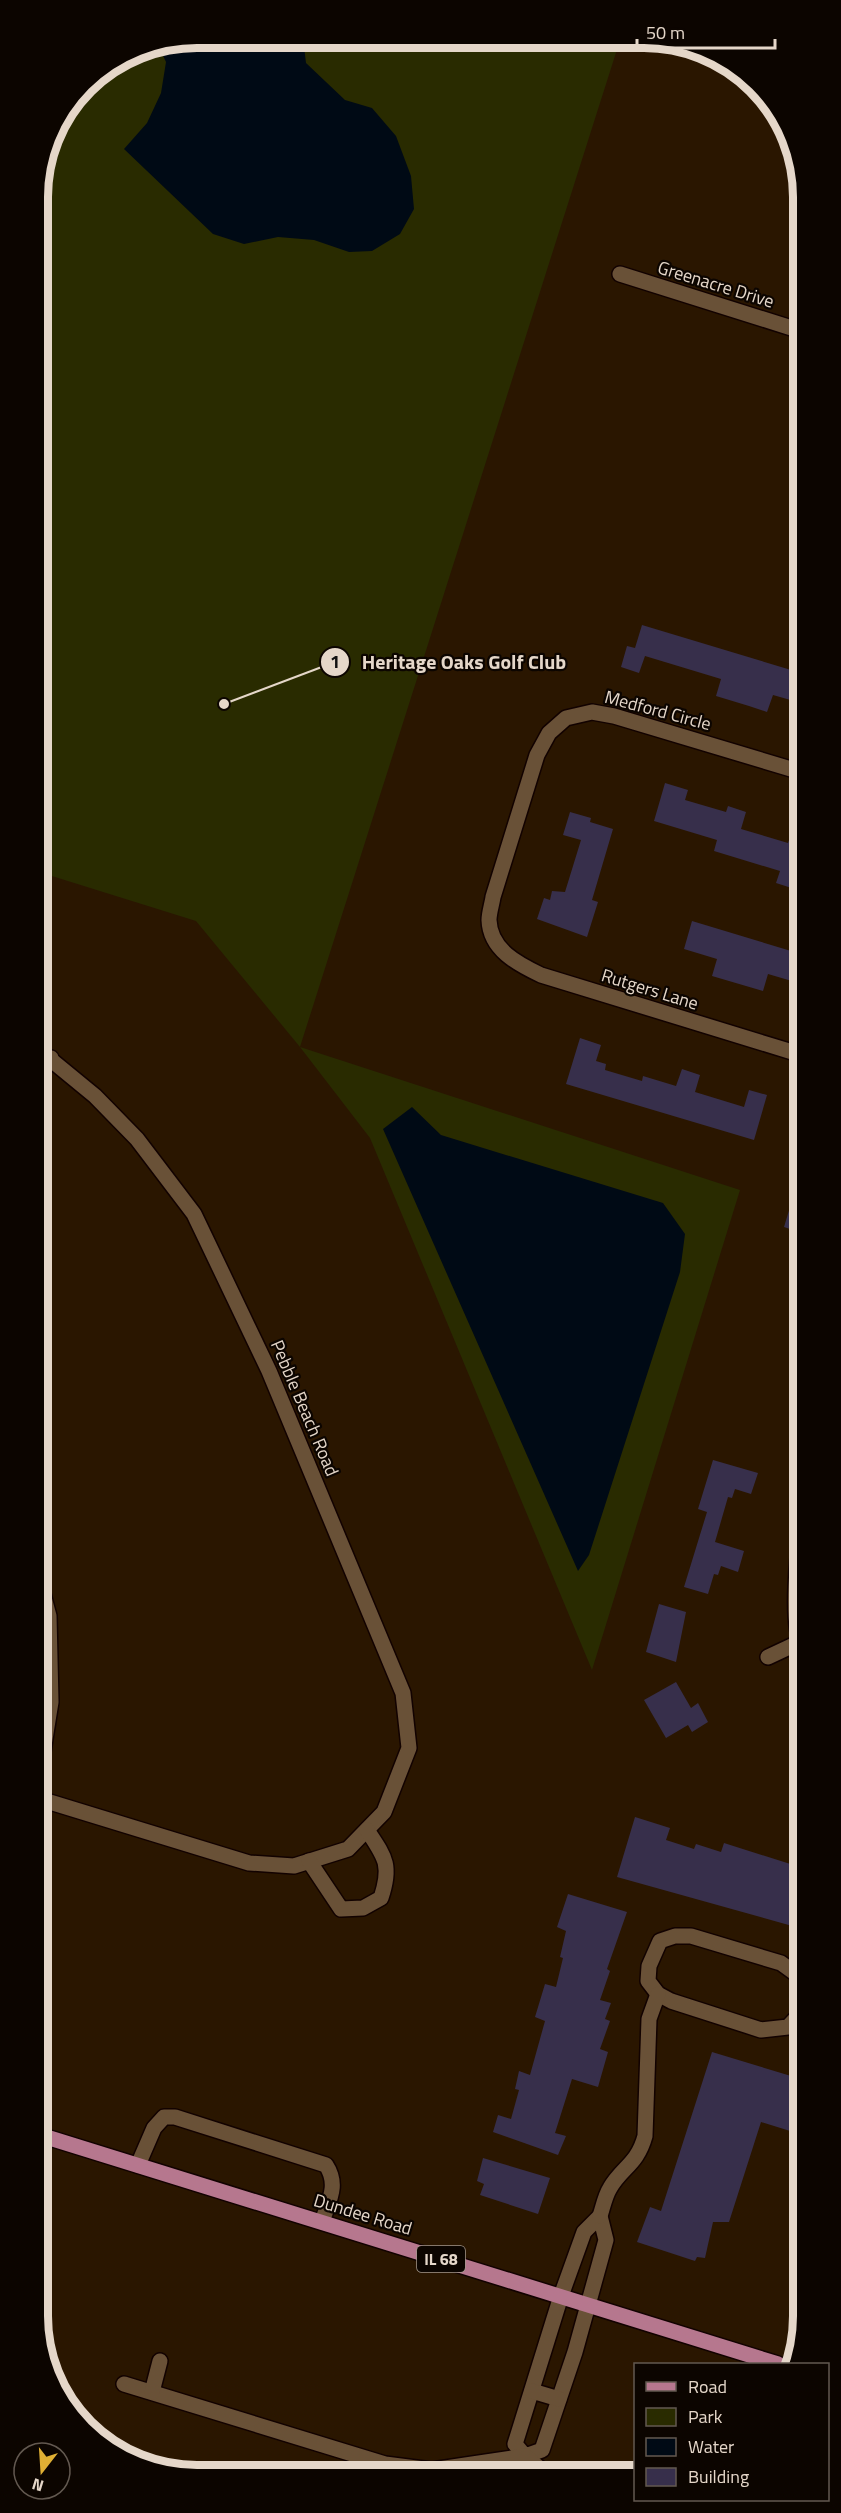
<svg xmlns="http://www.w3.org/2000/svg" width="841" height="2513" font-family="'Titillium Web',sans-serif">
  <rect width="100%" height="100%" fill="#2a1600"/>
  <!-- green -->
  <path fill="#292b00" d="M197,38L620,40L300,1047L740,1190L592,1670L370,1138L300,1047L196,921L39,872L38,186L54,127L92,77L136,50Z"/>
  <!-- water -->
  <g fill="#000a15">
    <path d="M197,38H303L306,63L345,100L372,108L396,136L411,176L414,209L400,234L372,251L349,252L314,240L278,237L244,244L213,234L124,149L147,123L161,93L166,62L158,45Z"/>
    <path d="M412,1107L441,1135L663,1203L685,1234L680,1272L589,1555L578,1571L383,1129Z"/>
  </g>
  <!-- building -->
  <g fill="#372f4b">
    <path d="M642,625L801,673V703L773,695L767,712L749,706L716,696L721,679L645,656L639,673L621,667L627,646L635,648Z"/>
    <path d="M665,783L688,790L685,800L726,812L728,806L746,812L741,829L788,843L790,837L801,841V891L776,883L780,871L714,851L717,840L654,821Z"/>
    <path d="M570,812L591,818L590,822L613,829L592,900L598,902L587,937L537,919L544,898L550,900L552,891L565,892L581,840L563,835Z"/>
    <path d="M692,921L801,954L802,984L768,974L763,991L712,976L717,959L684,949Z"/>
    <path d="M580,1038L601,1045L596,1061L606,1064L605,1070L642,1081L643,1076L676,1086L682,1069L700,1075L695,1092L744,1107L749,1090L767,1095L754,1140L566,1084Z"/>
    <path d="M798,1181L802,1182V1233L784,1227Z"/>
    <path d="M713,1460L758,1473L751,1494L735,1489L732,1498L728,1497L715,1542L744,1551L738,1572L721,1566L718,1575L714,1574L708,1594L684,1587L707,1512L698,1509Z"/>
    <path d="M659,1604L686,1612L676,1662L646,1652Z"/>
    <path d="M676,1682L691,1708L698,1703L708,1722L692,1732L688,1725L666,1738L644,1700Z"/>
    <path d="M635,1817L670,1828L666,1840L694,1849L696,1844L721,1852L724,1843L803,1868V1929L617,1877Z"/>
    <path d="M568,1894L627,1912L607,1969L610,1971L600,2000L611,2003L605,2019L610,2021L600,2049L608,2052L598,2087L572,2079L555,2133L566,2136L558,2155L493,2132L498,2115L511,2119L519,2090L515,2089L519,2071L530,2075L545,2021L535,2017L545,1984L556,1987L563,1958L560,1957L566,1931L557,1927Z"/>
    <path d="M712,2052L791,2076L790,2079L803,2083V2135L761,2122L729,2222H713L705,2258L697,2257L695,2261L637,2242L650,2207L661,2211Z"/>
    <path d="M483,2158L550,2178L538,2214L480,2195L484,2184L477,2181Z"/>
  </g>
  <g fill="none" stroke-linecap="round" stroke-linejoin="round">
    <defs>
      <g id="street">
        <path d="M620,274L801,331"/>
        <path d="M801,772L614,716L592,712L566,718L549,733L537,755L493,897C492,904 489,913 489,920C490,950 518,964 541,975L802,1055"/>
        <path d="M39,1050L95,1096L137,1139L194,1214L269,1371L403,1693L409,1748L384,1812L348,1849L294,1866L249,1863L40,1799"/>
        <path d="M39,1075L51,1058"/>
        <path d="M802,1526C798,1552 790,1622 802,1645"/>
        <path d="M40,1583L49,1616L51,1702L40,1770"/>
        <path d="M768,1657L800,1642"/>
        <path d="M309,1861L341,1909L363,1908L381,1898C392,1865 385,1857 367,1830"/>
        <path d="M803,1979L781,1963L691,1936H675L660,1941L649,1966L648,1981L658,1994L671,2001L761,2030L788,2027L803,2011"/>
        <path d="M138,2165L154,2128L164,2117H175L326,2165C339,2185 329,2200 322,2222"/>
        <path d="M600,2216L606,2240L575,2352L542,2450L525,2456L515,2444L561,2296L584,2232Z"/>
        <path d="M600,2216C603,2207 605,2196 610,2188C622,2167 637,2165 645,2136L649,2019L658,1994"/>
        <path d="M124,2384L385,2464L432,2470L525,2456L544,2472"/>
        <path d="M532,2391L559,2399"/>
        <path d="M152,2392L160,2361"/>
      </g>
      <path id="primary" d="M40,2135L778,2364"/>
    </defs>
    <!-- street casing -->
    <use href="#street" stroke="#120200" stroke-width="18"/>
    <!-- primary casing -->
    <use href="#primary" stroke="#120200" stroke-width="18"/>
    <!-- street -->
    <use href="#street" stroke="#695137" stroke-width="15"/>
    <!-- primary -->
    <use href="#primary" stroke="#b6778e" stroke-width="15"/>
  </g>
  <g text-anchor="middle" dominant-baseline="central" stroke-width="4.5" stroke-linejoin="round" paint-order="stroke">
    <!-- shield labels -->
    <rect fill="#0c0500" stroke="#a4988d" stroke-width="1.5" x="417" y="2246" width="48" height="26" rx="4.5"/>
    <g font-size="16" font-weight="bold" fill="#e5d7c9">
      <text x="441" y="2259">IL 68</text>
    </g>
    <!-- street labels -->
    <g font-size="18" fill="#e5d7c9" stroke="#0c0500">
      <text transform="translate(716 284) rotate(17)">Greenacre Drive</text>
      <text transform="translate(658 710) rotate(15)">Medford Circle</text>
      <text transform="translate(650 989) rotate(17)">Rutgers Lane</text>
      <text transform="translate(305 1408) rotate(67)">Pebble Beach Road</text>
      <text transform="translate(363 2214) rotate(17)">Dundee Road</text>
    </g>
  </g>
  <!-- crop -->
  <path d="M0 0H841V2513H0ZM197 48H644A149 149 0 0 1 793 197V2316A149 149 0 0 1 644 2465H197A149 149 0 0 1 48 2316V197A149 149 0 0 1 197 48Z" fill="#0c0500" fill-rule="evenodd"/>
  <path fill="none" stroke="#e5d7c9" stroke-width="8" d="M197 48H644A149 149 0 0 1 793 197V2316A149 149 0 0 1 644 2465H197A149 149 0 0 1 48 2316V197A149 149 0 0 1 197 48Z"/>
  <!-- callouts -->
  <path fill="none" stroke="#e5d7c9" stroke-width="2" d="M224 704L335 662"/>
  <g fill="#e5d7c9" stroke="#0c0500" stroke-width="2">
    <circle cx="224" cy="704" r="6"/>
    <circle cx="335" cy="662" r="15"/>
  </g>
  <g font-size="18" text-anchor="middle" font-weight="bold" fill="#111">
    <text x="335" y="668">1</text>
  </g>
  <g font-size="20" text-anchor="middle" font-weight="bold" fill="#e5d7c9" stroke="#0c0500" stroke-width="4.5" stroke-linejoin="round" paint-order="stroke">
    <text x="464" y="669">Heritage Oaks Golf Club</text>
  </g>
  <!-- legend -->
  <rect x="634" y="2363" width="195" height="138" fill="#0c0500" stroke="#635950" stroke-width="1.5"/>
  <rect x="646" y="2382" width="30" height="9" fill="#b6778e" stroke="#635950" stroke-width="1.5"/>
  <text x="688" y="2393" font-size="18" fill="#e5d7c9">Road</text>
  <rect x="646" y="2408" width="30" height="18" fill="#292b00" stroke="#635950" stroke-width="1.5"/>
  <text x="688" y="2423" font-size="18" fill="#e5d7c9">Park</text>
  <rect x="646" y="2438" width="30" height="18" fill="#000a15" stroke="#635950" stroke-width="1.5"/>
  <text x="688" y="2453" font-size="18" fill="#e5d7c9">Water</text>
  <rect x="646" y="2468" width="30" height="18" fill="#372f4b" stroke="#635950" stroke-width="1.5"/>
  <text x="688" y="2483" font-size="18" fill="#e5d7c9">Building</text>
  <!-- north arrow -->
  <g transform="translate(42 2471) rotate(197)"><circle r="28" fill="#0c0500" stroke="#635950" stroke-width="1.5"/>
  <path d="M0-4.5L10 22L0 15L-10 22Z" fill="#e0b034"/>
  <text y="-9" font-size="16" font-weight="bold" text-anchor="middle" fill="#e5d7c9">N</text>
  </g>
  <!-- scale -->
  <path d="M637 39v9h138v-9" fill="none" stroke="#e5d7c9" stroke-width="3"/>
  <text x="646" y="39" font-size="18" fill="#e5d7c9" stroke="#0c0500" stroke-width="4.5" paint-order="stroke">50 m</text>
</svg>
